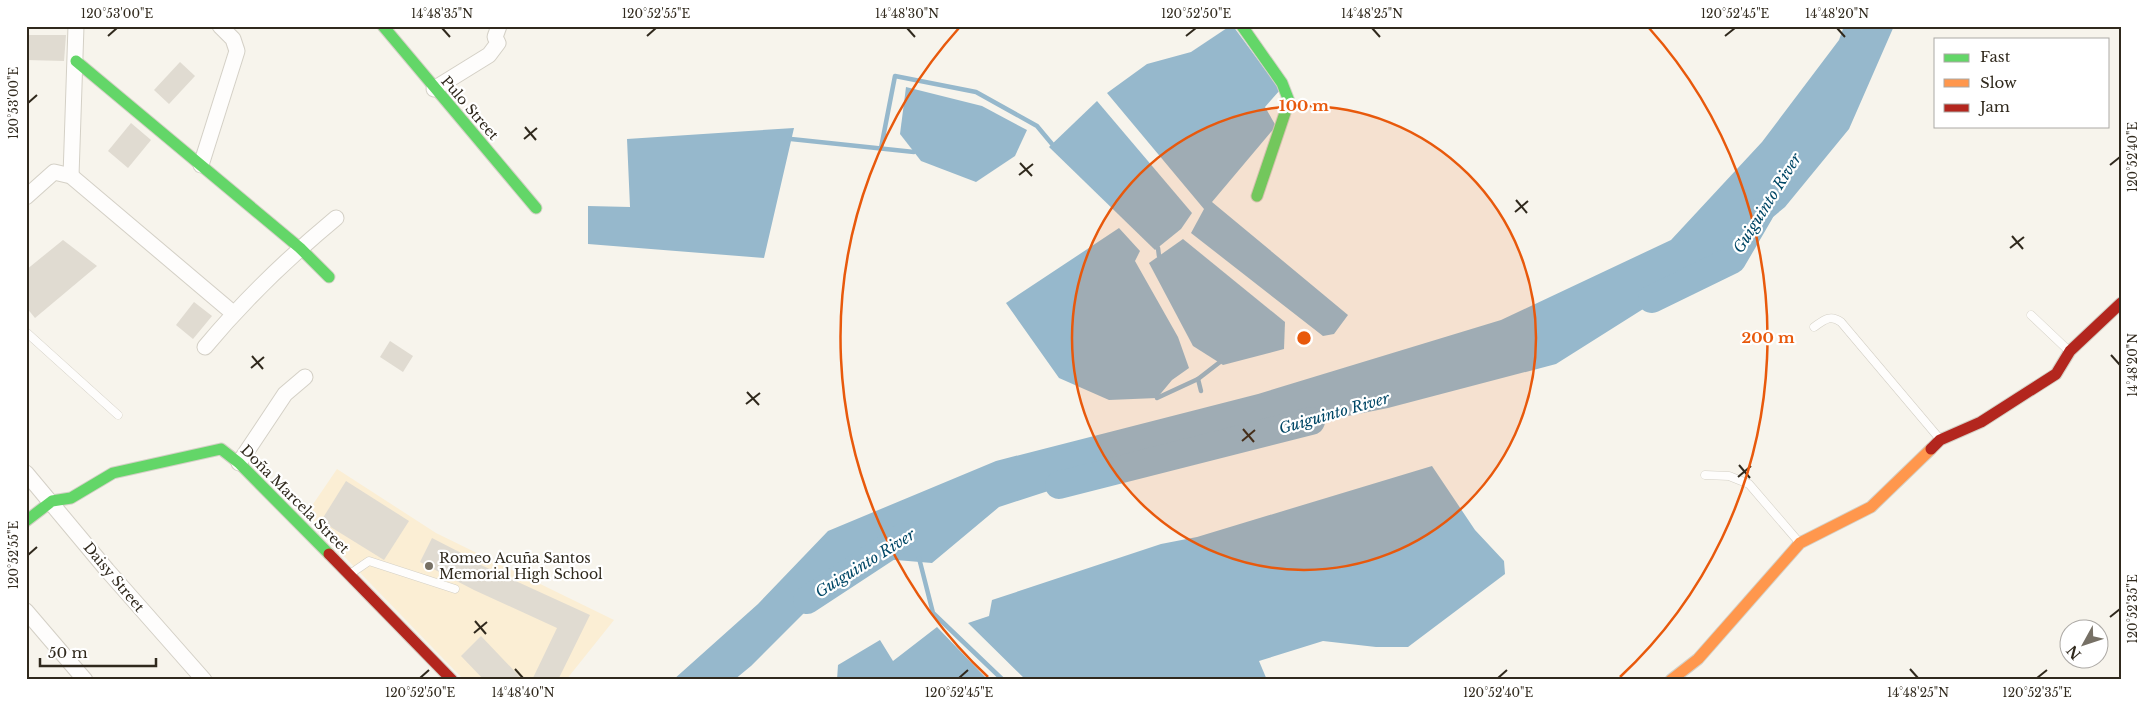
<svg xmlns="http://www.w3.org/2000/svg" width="2147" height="706" font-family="'Libre Baskerville',serif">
  <rect width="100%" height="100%" fill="#f7f4ec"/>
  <!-- built -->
  <path fill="#fbeed4" d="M337,469L436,533L614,620L566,680H464L305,516Z"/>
  <!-- water -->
  <g fill="#96b8cc">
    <path d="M1230,26H1233L1280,90L1265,107L1276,126L1212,202L1348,315L1334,334L1323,336L1191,233L1204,209L1107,93L1147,64L1191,52Z"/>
    <path d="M1844,26H1894L1849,129L1785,207L1724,258L1556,364L1388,408L1168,452L999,507L932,563L860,557L751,666L734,680H673L758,604L828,531L996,461L1258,394L1501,320L1671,240L1762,142L1839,40Z"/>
    <path d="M906,87L982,106L1027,130L1015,156L976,182L921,161L900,134Z"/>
    <path d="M1097,101L1192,213L1181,229L1155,250L1049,147Z"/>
    <path d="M794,128L764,258L588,244V206L630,207L627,139Z"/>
    <path d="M1119,228L1140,251L1135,261L1178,337L1189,368L1172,380L1157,398L1109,400L1059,378L1006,303Z"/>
    <path d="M1183,239L1285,322L1284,349L1223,365L1193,346L1149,263Z"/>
    <path d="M1432,466L1475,530L1504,561L1505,574L1408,647H1376L1323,641L1259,661L1267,680H1026L968,623L989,616L992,600L1161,544L1197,537Z"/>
    <path d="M937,627L988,680H837L838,665L880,640L893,661Z"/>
  </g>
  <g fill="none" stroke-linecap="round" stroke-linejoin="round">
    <!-- stream -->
    <g stroke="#96b8cc" stroke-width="4.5">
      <path d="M791,139L914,152"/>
      <path d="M881,148L895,76L976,92L1037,126L1052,144"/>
      <path d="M1158,248L1159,256"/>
      <path d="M1198,379L1201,391"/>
      <path d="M1157,398L1198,379L1220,362"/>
      <path d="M919,558L933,613L1003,680"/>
    </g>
    <!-- river -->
    <g stroke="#96b8cc" stroke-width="28">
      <path d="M1652,299L1732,260L1760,212"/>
      <path d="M1059,485L1311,421"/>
      <path d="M807,600L903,537"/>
    </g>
  </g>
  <!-- building -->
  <g fill="#e0dbd1">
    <path d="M26,35H66L64,61L26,60Z"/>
    <path d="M180,62L195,76L169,104L154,90Z"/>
    <path d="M131,123L151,140L128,168L108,151Z"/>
    <path d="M63,240L97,266L35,318L26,307V270Z"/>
    <path d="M194,302L212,316L193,339L176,325Z"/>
    <path d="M390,341L413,356L403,372L380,357Z"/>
    <path d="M346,481L409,521L384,560L321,521Z"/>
    <path d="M432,538L471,558L470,560L590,615L558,680H532L557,628L474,590L420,562Z"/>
    <path d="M481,636L523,680H484L461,656Z"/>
  </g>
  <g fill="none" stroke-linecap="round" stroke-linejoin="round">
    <defs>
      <g id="lane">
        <path d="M2031,315L2068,350"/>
        <path d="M1814,327C1824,320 1830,314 1841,322L1939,438"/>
        <path d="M26,332L118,415"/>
        <path d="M1705,475L1729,476L1749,484L1798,541"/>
        <path d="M350,574L369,561L455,589"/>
      </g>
      <g id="street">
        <path d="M434,89L489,55L498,43L495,37L499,26"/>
        <path d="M201,165L237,51L233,39L220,26"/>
        <path d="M71,176L76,26"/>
        <path d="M26,197L54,172L71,176L233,313"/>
        <path d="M205,347C244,300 289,257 336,218"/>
        <path d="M239,463L285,394L305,377"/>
        <path d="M26,473L107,570L204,680"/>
        <path d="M26,611L85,680"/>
      </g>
      <g id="fast">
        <path d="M383,26L536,208"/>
        <path d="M1242,26L1282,83L1289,101L1257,196"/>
        <path d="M76,61L300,248L329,277"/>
        <path d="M26,521L52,501L71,498L113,473L221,449L239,463L329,554"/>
      </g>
      <path id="slow" d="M1671,680L1698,659L1800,543L1871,507L1931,449"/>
      <g id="jam">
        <path d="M1931,449L1940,440L1981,422L2056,374L2070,351L2121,303"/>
        <path d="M329,554L452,680"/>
      </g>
    </defs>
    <!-- lane casing -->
    <use href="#lane" stroke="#d4d0c6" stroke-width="9"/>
    <!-- street casing -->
    <use href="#street" stroke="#d4d0c6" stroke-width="17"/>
    <!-- fast casing -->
    <use href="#fast" stroke="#d4d0c6" stroke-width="13"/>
    <!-- slow casing -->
    <use href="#slow" stroke="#d4d0c6" stroke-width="13"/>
    <!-- jam casing -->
    <use href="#jam" stroke="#d4d0c6" stroke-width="13"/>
    <!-- lane -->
    <use href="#lane" stroke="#fefdfc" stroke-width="8"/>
    <!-- street -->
    <use href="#street" stroke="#fefdfc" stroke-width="15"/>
    <!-- fast -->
    <use href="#fast" stroke="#63d668" stroke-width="11"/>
    <!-- slow -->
    <use href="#slow" stroke="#ff974d" stroke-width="11"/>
    <!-- jam -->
    <use href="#jam" stroke="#b3261e" stroke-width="11"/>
  </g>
  <!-- ticks -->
  <path fill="none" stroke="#30291d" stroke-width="2" d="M442,28L450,37M907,28L915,37M1372,28L1380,37M1837,28L1845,37M108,36L117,28M647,36L656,28M1186,36L1196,28M1725,36L1735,28M28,103L37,95M525,127L536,140M524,139L537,128M1020,163L1032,176M2110,165L2120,157M1019,175L1033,164M1516,200L1527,213M1515,212L1528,201M2012,236L2023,249M2010,248L2024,237M2111,355L2120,365M252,356L263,369M251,368L264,357M747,392L759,405M746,404L760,393M1243,429L1254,442M1242,441L1255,430M1739,465L1750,478M1738,477L1751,466M28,555L37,547M2110,617L2120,609M475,621L486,634M474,633L487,622M515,669L523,678M1910,669L1918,678M420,678L429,670M959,678L968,670M1498,678L1507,670M2037,678L2047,670"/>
  <!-- distance rings -->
  <circle cx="1304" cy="338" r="232" fill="#e8590c" fill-opacity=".12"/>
  <g fill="none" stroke="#e8590c" stroke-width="2.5">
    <circle cx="1304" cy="338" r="232"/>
    <path d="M988 677A464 464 0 0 1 959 28M1649 28A464 464 0 0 1 1620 677"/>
  </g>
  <!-- markers -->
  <circle fill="#767065" stroke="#fff" stroke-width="2" cx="429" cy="566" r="5"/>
  <g text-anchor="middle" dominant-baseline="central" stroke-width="4.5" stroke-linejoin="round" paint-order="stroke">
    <!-- street labels -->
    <g font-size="14" fill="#30291d" stroke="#fff">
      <text transform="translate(470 108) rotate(49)">Pulo Street</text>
      <text transform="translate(295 499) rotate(45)">Doña Marcela Street</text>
      <text transform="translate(114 577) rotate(50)">Daisy Street</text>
    </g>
    <!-- poi labels -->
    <g font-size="14" fill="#30291d" stroke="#fff" text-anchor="start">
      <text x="439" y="558">Romeo Acuña Santos<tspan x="439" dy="16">Memorial High School</tspan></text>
    </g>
    <!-- water labels -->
    <g font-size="15" font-style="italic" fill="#004766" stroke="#fff">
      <text transform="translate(1767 203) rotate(-58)">Guiguinto River</text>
      <text transform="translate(1334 413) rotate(-16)">Guiguinto River</text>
      <text transform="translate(865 563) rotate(-32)">Guiguinto River</text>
    </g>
  </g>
  <circle cx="1304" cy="338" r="8" fill="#e8590c" stroke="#fff" stroke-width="2.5"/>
  <g font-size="15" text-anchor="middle" font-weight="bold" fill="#e8590c" stroke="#fff" stroke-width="4.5" stroke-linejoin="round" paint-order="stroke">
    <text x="1304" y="111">100 m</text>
    <text x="1768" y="343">200 m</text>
  </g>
  <!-- border -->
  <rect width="2147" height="706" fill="none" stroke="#ffffff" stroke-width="55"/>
  <!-- legend -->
  <rect x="1934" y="38" width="175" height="90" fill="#ffffff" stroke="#aca9a5"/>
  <rect x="1944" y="54" width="25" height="8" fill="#63d668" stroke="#aca9a5"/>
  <text x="1980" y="62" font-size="15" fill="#30291d">Fast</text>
  <rect x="1944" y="79" width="25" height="8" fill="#ff974d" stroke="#aca9a5"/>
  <text x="1980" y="88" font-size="15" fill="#30291d">Slow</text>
  <rect x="1944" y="104" width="25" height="8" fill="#b3261e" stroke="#aca9a5"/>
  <text x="1980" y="112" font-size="15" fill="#30291d">Jam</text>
  <!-- north arrow -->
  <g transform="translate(2084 644) rotate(230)"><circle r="24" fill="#ffffff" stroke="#aca9a5"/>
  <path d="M0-4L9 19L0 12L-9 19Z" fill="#767065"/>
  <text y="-8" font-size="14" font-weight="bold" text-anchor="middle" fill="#30291d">N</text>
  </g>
  <!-- scale -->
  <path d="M40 658v8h116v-8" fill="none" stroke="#30291d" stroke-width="2.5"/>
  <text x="48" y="658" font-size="15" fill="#30291d" stroke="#ffffff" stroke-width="4" paint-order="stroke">50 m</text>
  <rect x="28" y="28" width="2092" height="650" fill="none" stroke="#30291d" stroke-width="2"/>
  <g font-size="12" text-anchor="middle" fill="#30291d">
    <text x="117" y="18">120°53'00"E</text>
    <text x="442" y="18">14°48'35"N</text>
    <text x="656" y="18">120°52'55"E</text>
    <text x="907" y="18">14°48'30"N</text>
    <text x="1196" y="18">120°52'50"E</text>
    <text x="1372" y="18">14°48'25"N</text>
    <text x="1735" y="18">120°52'45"E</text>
    <text x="1837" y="18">14°48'20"N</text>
    <text transform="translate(14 103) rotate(-90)" y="4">120°53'00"E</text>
    <text transform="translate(2133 157) rotate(-90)" y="4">120°52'40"E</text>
    <text transform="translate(2133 365) rotate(-90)" y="4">14°48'20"N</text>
    <text transform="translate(14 555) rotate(-90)" y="4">120°52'55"E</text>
    <text transform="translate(2133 609) rotate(-90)" y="4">120°52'35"E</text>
    <text x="420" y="697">120°52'50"E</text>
    <text x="523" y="697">14°48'40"N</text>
    <text x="959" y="697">120°52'45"E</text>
    <text x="1498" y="697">120°52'40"E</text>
    <text x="1918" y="697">14°48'25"N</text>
    <text x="2037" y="697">120°52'35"E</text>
  </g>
</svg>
